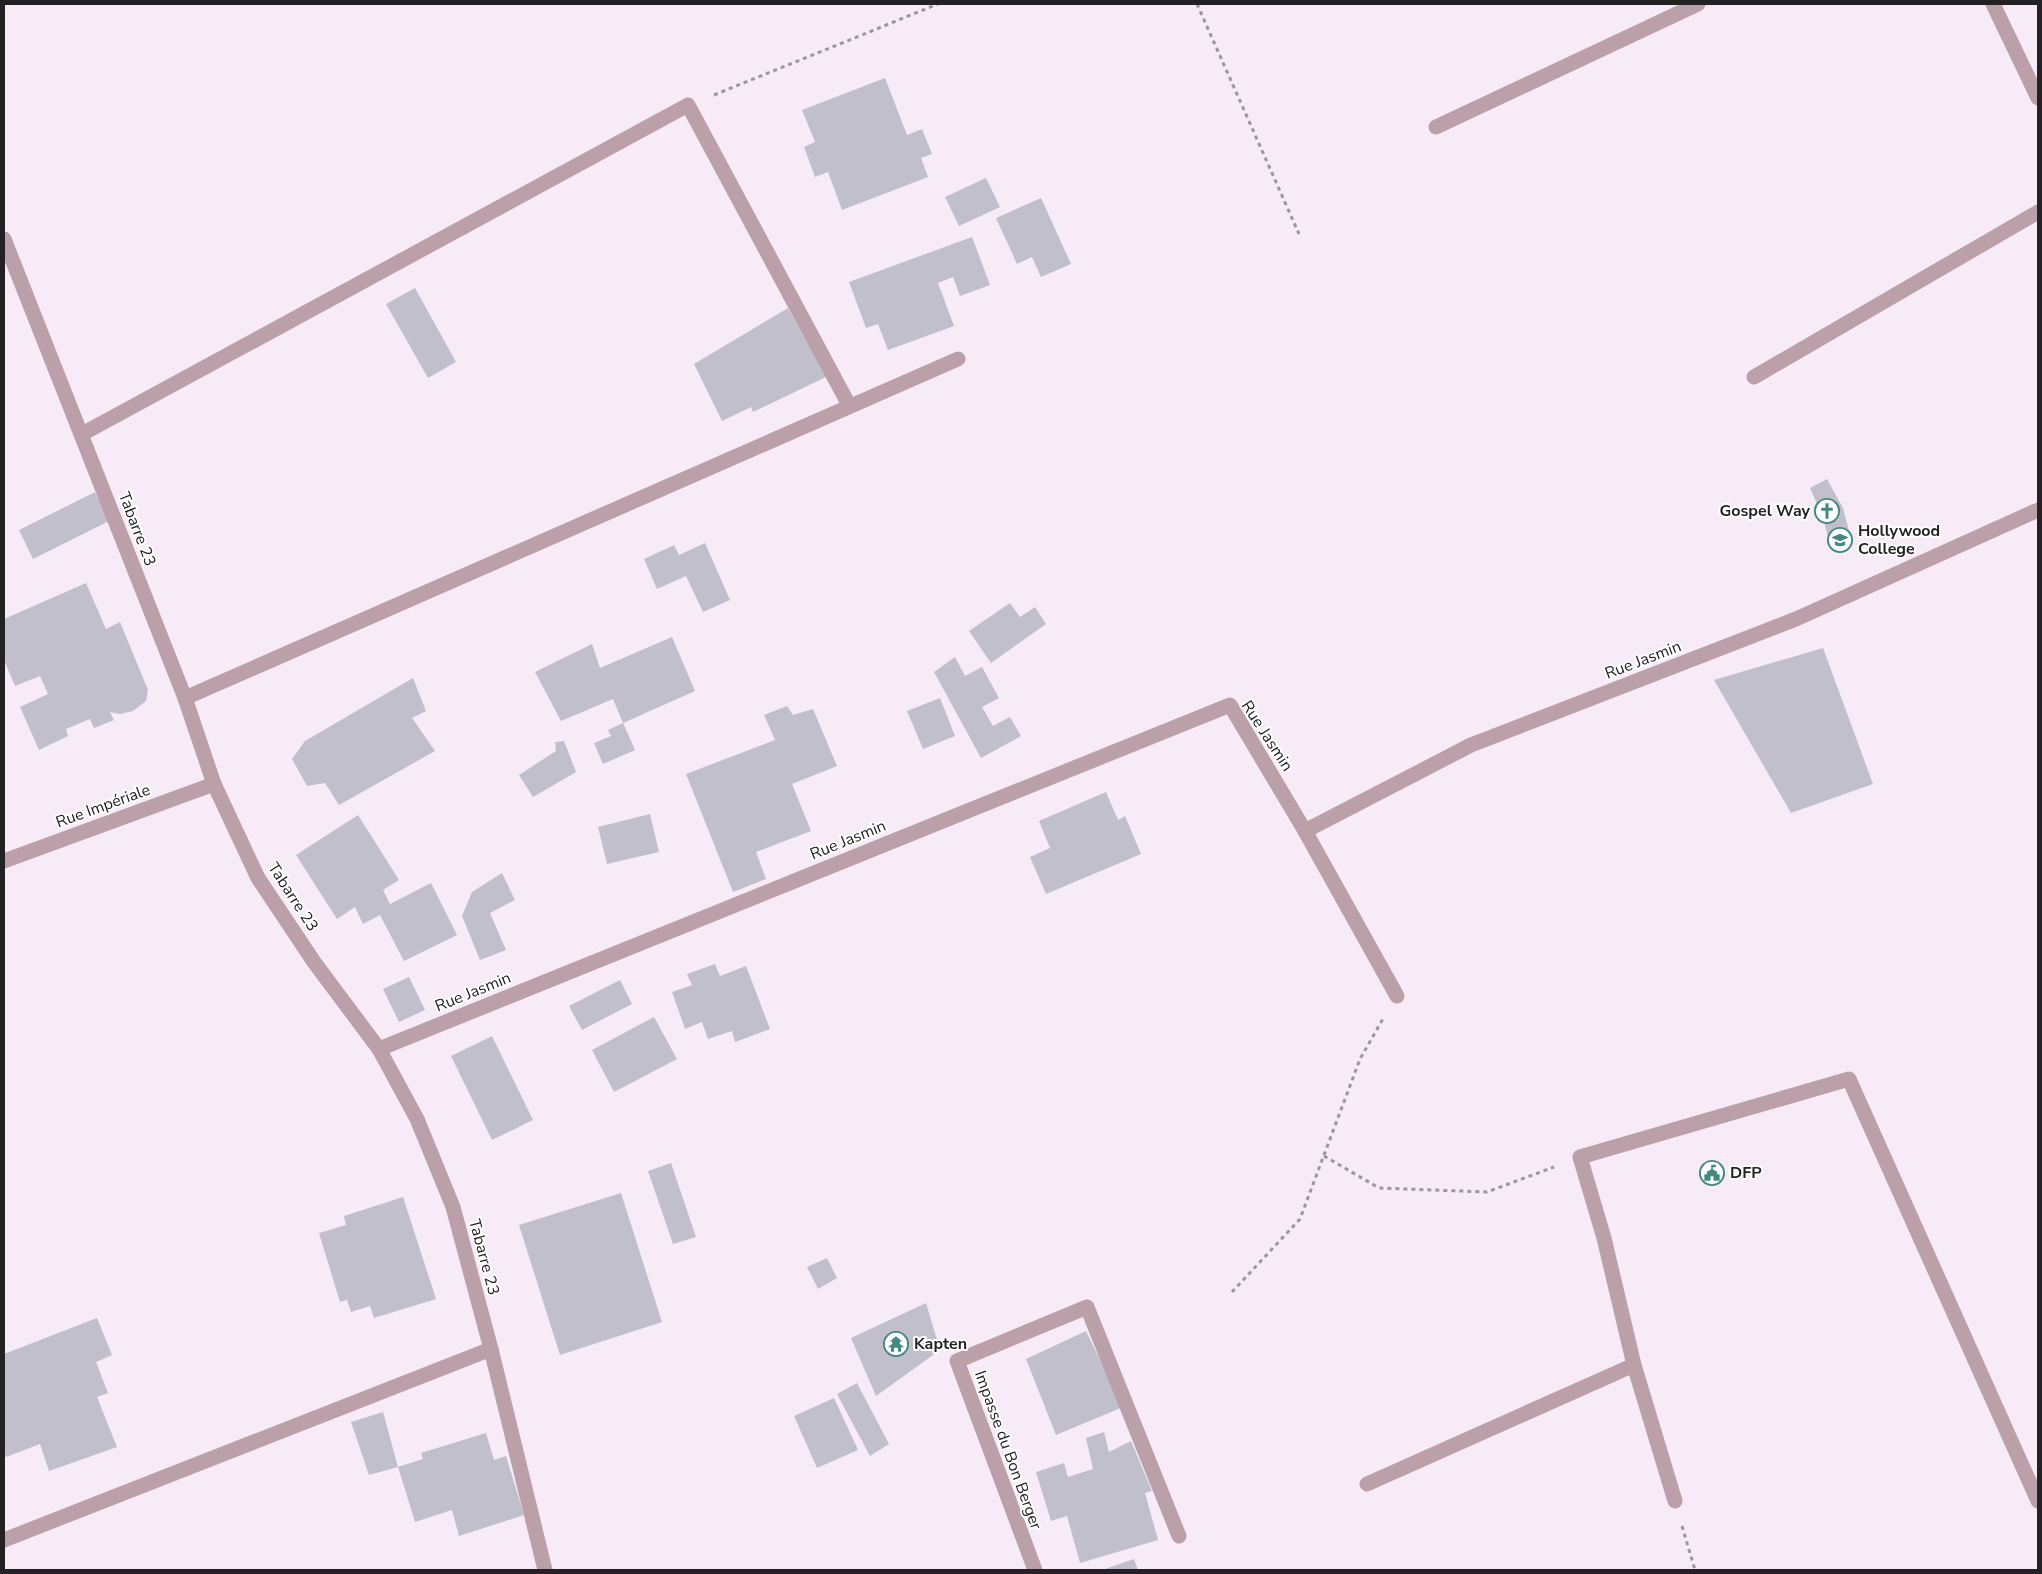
<svg xmlns="http://www.w3.org/2000/svg" width="2042" height="1574" font-family="'Nunito Sans',sans-serif">
  <rect width="100%" height="100%" fill="#f6ebf6"/>
  <!-- building -->
  <g fill="#c2bfcc">
    <path d="M885,78L907,135L922,129L932,154L921,158L928,177L842,210L828,172L815,177L804,147L815,142L802,110Z"/>
    <path d="M986,178L1000,207L959,226L945,197Z"/>
    <path d="M1041,198L1071,264L1041,277L1032,257L1017,264L996,218Z"/>
    <path d="M972,237L990,285L960,296L953,277L938,283L954,326L888,350L878,324L866,328L849,282Z"/>
    <path d="M415,288L456,362L428,378L386,304Z"/>
    <path d="M788,308L826,377L753,412L751,407L722,421L694,364Z"/>
    <path d="M1827,479L1843,508L1852,542L1831,547L1823,518L1810,488Z"/>
    <path d="M95,492L109,521L33,559L19,530Z"/>
    <path d="M705,543L730,600L703,612L686,576L657,589L644,559L674,545L679,555Z"/>
    <path d="M86,583L106,629L120,622L148,690L146,701L133,711L120,714L110,712L114,720L94,728L90,719L66,729L68,736L39,750L20,707L48,694L40,676L15,686L4,660V619Z"/>
    <path d="M1010,603L1020,617L1035,607L1046,624L991,663L969,631Z"/>
    <path d="M672,637L695,691L623,723L613,699L561,721L535,672L592,644L600,668Z"/>
    <path d="M1823,648L1873,784L1791,813L1714,680Z"/>
    <path d="M955,657L965,676L982,667L999,698L982,707L993,726L1010,717L1021,736L981,758L934,672Z"/>
    <path d="M413,678L426,711L412,718L435,751L339,805L325,783L307,786L292,759L305,741Z"/>
    <path d="M940,698L955,736L923,749L907,711Z"/>
    <path d="M787,706L793,715L813,709L837,766L792,784L811,831L756,852L766,879L733,892L686,774L775,740L764,715Z"/>
    <path d="M623,723L635,750L603,764L594,743L611,736L608,730Z"/>
    <path d="M564,741L576,772L533,797L519,775L556,751L555,742Z"/>
    <path d="M1106,792L1118,820L1125,816L1141,854L1046,894L1030,857L1050,848L1039,821Z"/>
    <path d="M650,814L659,852L607,864L598,827Z"/>
    <path d="M358,815L399,880L383,890L390,904L431,883L457,935L404,961L380,915L363,924L355,907L337,919L296,855Z"/>
    <path d="M502,873L515,900L490,913L506,950L480,960L462,916L472,892Z"/>
    <path d="M715,964L720,976L746,966L770,1029L735,1042L732,1031L708,1039L702,1022L685,1029L672,992L692,985L687,974Z"/>
    <path d="M409,977L425,1010L399,1022L383,989Z"/>
    <path d="M620,980L632,1004L582,1030L569,1006Z"/>
    <path d="M654,1017L677,1059L614,1092L592,1050Z"/>
    <path d="M492,1036L533,1120L492,1140L451,1056Z"/>
    <path d="M671,1163L696,1237L673,1244L648,1171Z"/>
    <path d="M621,1193L662,1322L560,1355L519,1225Z"/>
    <path d="M403,1197L436,1299L374,1318L370,1306L351,1312L347,1300L340,1302L319,1233L346,1225L344,1216Z"/>
    <path d="M827,1258L837,1278L818,1289L807,1267Z"/>
    <path d="M926,1303L940,1350L876,1396L851,1338Z"/>
    <path d="M97,1318L112,1355L96,1362L108,1393L97,1397L117,1447L49,1471L40,1444L6,1457L4,1450V1354Z"/>
    <path d="M1086,1331L1123,1407L1056,1435L1026,1359Z"/>
    <path d="M857,1383L889,1444L870,1456L837,1394Z"/>
    <path d="M834,1398L858,1450L817,1468L794,1416Z"/>
    <path d="M383,1412L398,1467L369,1475L351,1422Z"/>
    <path d="M1104,1432L1109,1452L1131,1441L1152,1491L1145,1493L1158,1540L1080,1563L1067,1516L1051,1521L1036,1472L1064,1463L1068,1477L1093,1469L1086,1438Z"/>
    <path d="M486,1433L494,1460L506,1456L524,1515L459,1536L452,1510L415,1522L398,1467L423,1459L421,1453Z"/>
    <path d="M1134,1559L1138,1570H1102Z"/>
  </g>
  <g fill="none" stroke-linecap="round" stroke-linejoin="round">
    <!-- path -->
    <g stroke="#9d969d" stroke-width="3" stroke-dasharray="4 4" stroke-linecap="butt">
      <path d="M1197,4L1299,234"/>
      <path d="M714,95L938,4"/>
      <path d="M1324,1156L1379,1188L1487,1192L1554,1167"/>
      <path d="M1232,1292L1300,1219L1360,1059L1384,1017"/>
      <path d="M1682,1526L1695,1570"/>
    </g>
    <!-- minor -->
    <g stroke="#bba0a9" stroke-width="15">
      <path d="M1993,4L2038,98"/>
      <path d="M1436,127L1698,4"/>
      <path d="M4,239L185,698L214,784L258,878L314,962L379,1049L417,1119L453,1207L491,1349L545,1570"/>
      <path d="M1754,377L2038,212"/>
      <path d="M82,434L688,105L849,405"/>
      <path d="M185,698L958,359"/>
      <path d="M1305,831L1397,996"/>
      <path d="M4,861L214,784"/>
      <path d="M379,1049L1230,705L1305,831L1471,745L1796,619L2038,510"/>
      <path d="M1367,1484L1634,1365"/>
      <path d="M1675,1501L1634,1365L1604,1238L1580,1157L1849,1079L2038,1501"/>
      <path d="M4,1540L491,1349"/>
      <path d="M1035,1570L957,1361L1087,1307L1179,1536"/>
    </g>
  </g>
  <!-- icons -->
  <defs>
    <symbol id="church-ring" viewBox="-11 -11 22 22"><circle r="9.5" fill="#fff" stroke="#44897f" stroke-width="1.5"/><path d="M-1.2-6h2.4v3.5h3.3v2.4h-3.3V6h-2.4V-.1h-3.3v-2.4h3.3Z" fill="#44897f"/></symbol>
    <symbol id="university-ring" viewBox="-11 -11 22 22"><circle r="9.5" fill="#fff" stroke="#44897f" stroke-width="1.5"/><path d="M0-5L7-2L0 1L-7-2ZM-4 1L0 2.5L4 1V4Q0 6-4 4Z" fill="#44897f"/></symbol>
    <symbol id="civic-ring" viewBox="-11 -11 22 22"><circle r="9.5" fill="#fff" stroke="#44897f" stroke-width="1.5"/><path d="M-.6-6.5H3V-4.5H.6V-3L4-1V1h2V6H-6V1h2V-1L-.6-3ZM-1.2 2.5V6h2.4V2.5Z" fill="#44897f"/></symbol>
    <symbol id="temple-ring" viewBox="-11 -11 22 22"><circle r="9.5" fill="#fff" stroke="#44897f" stroke-width="1.5"/><path d="M0-6L5-2H3V0L6.5 2.5H4V6H1.5V3h-3V6H-4V2.5H-6.5L-3 0V-2H-5Z" fill="#44897f"/></symbol>
  </defs>
  <g fill-rule="evenodd">
    <use href="#church-ring" x="1813" y="497" width="28" height="28"/>
    <use href="#university-ring" x="1826" y="526" width="28" height="28"/>
    <use href="#civic-ring" x="1698" y="1159" width="28" height="28"/>
    <use href="#temple-ring" x="882" y="1330" width="28" height="28"/>
  </g>
  <g text-anchor="middle" dominant-baseline="central" stroke-width="4" stroke-linejoin="round" paint-order="stroke">
    <!-- poi labels -->
    <g font-size="16" font-weight="bold" fill="#242124" stroke="#fff" text-anchor="start">
      <text x="1810" y="511" text-anchor="end">Gospel Way</text>
      <text x="1858" y="531">Hollywood<tspan x="1858" dy="18">College</tspan></text>
      <text x="1730" y="1173">DFP</text>
      <text x="914" y="1344">Kapten</text>
    </g>
    <!-- street labels -->
    <g font-size="16" fill="#242124" stroke="#fff">
      <text transform="translate(137 529) rotate(69)">Tabarre 23</text>
      <text transform="translate(1643 660) rotate(-21)">Rue Jasmin</text>
      <text transform="translate(1267 736) rotate(57)">Rue Jasmin</text>
      <text transform="translate(103 806) rotate(-20)">Rue Impériale</text>
      <text transform="translate(848 840) rotate(-22)">Rue Jasmin</text>
      <text transform="translate(293 897) rotate(57)">Tabarre 23</text>
      <text transform="translate(473 992) rotate(-22)">Rue Jasmin</text>
      <text transform="translate(484 1257) rotate(75)">Tabarre 23</text>
      <text transform="translate(1008 1450) rotate(70)">Impasse du Bon Berger</text>
    </g>
  </g>
  <!-- border -->
  <rect width="2042" height="1574" fill="none" stroke="#242124" stroke-width="10"/>
</svg>
